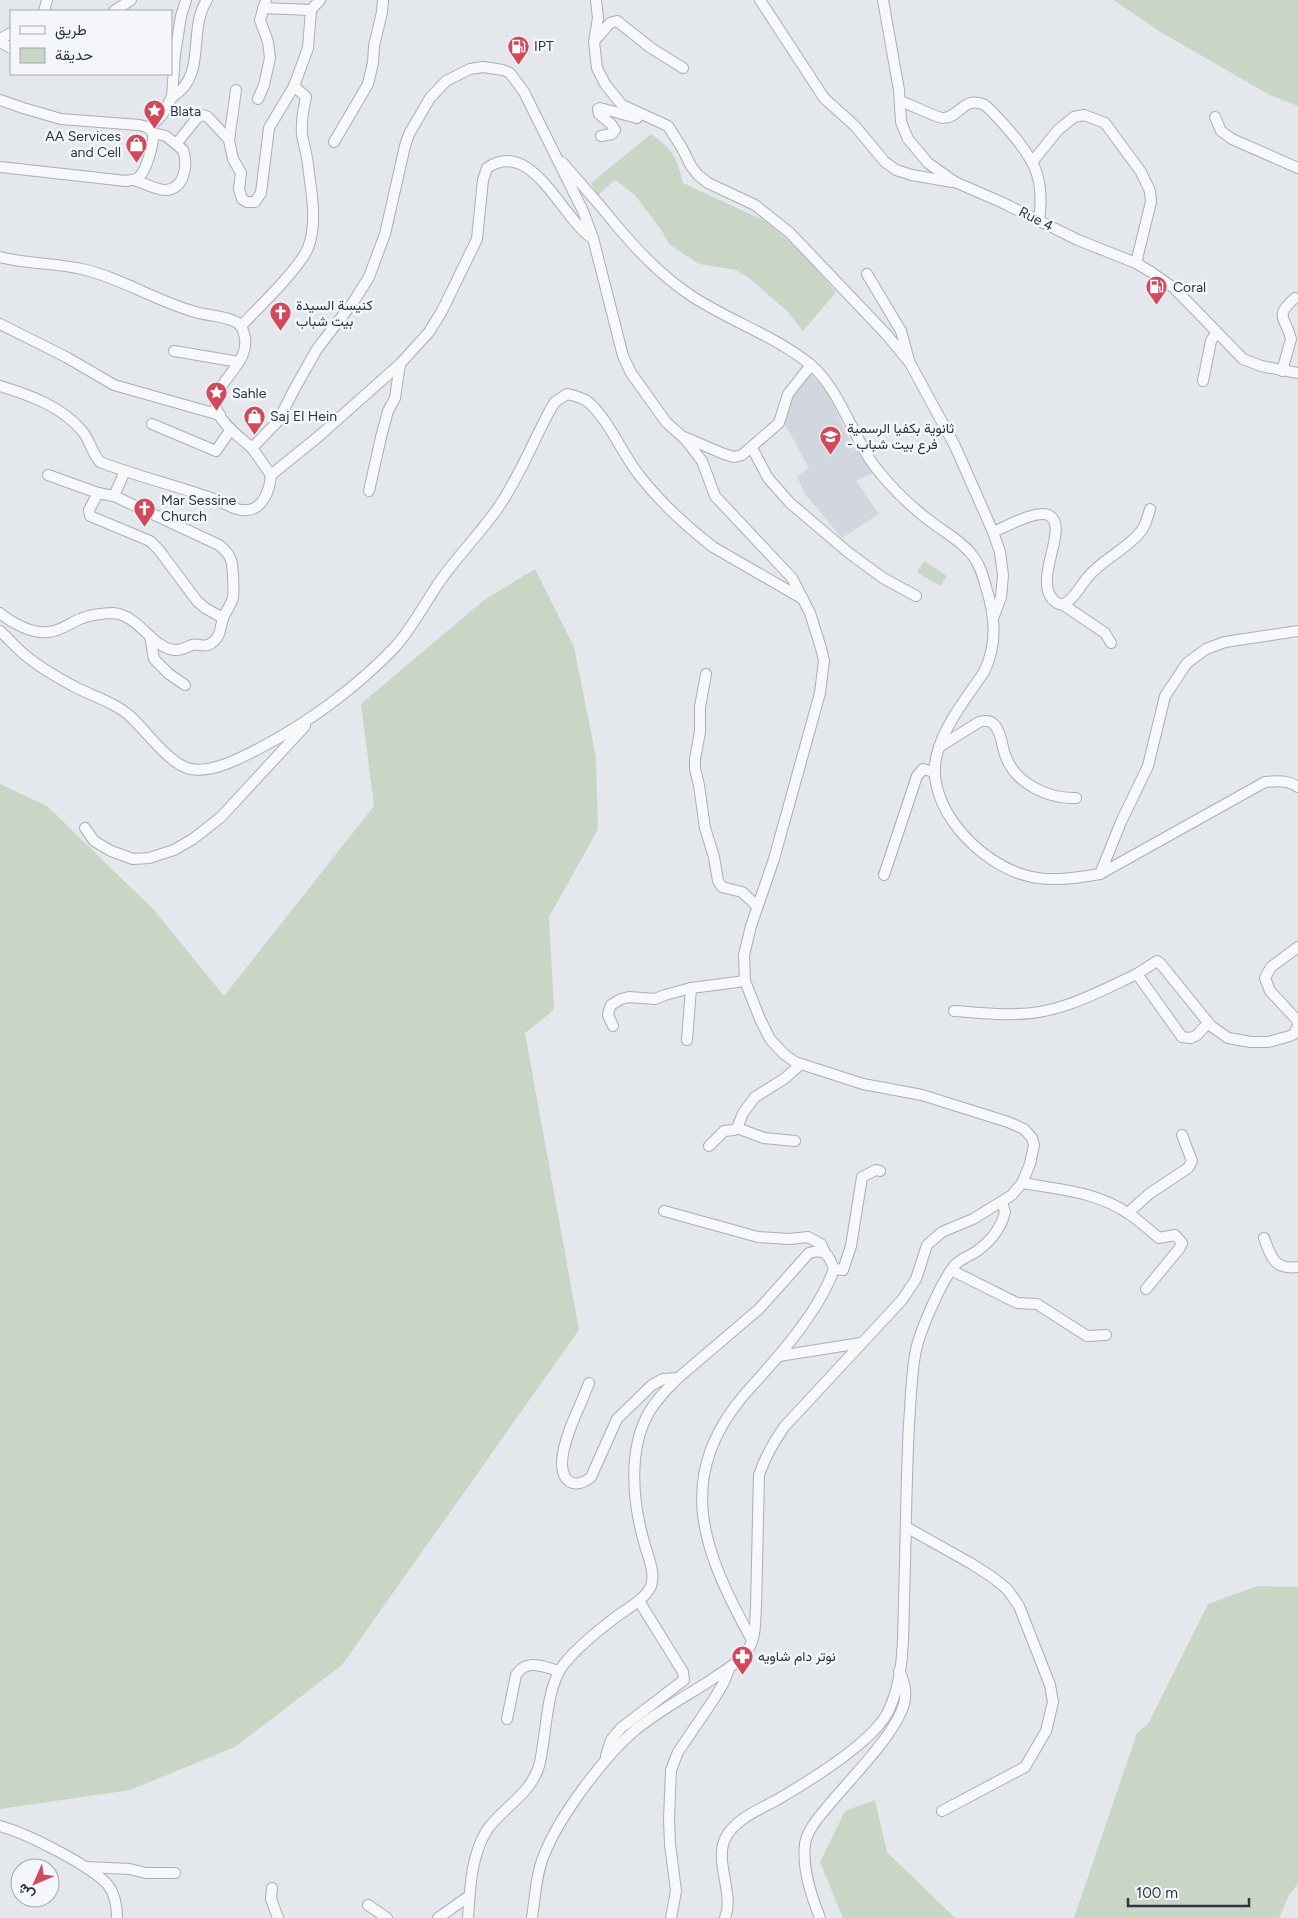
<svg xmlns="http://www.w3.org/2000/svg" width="1298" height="1918" font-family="Figtree,Vazirmatn,sans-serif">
  <rect width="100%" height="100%" fill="#e4e7ec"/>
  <!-- built -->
  <path fill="#d2d6de" d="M811,374L829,395L850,441L873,473L856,481L879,514L842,538L805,494L797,477L809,468L784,423L787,405Z"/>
  <!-- green -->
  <g fill="#c9d6c5">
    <path d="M1113,0H1298V106L1270,95L1162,33Z"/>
    <path d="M651,134C673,149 677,158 683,183L767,222L805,256L836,292L803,331L788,312L749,278L736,270L699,264L669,244L662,231L635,195L615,180L598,195L591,183Z"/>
    <path d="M924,561L947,576L940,586L917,572Z"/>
    <path d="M535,569L574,647L596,757L598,829L549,917L554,1010L525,1033L579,1330L342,1665L235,1747L130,1790L0,1809V784L47,806L154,910L224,996L374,806L361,704L484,600Z"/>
    <path d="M1257,1586L1298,1587V1884L1289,1895L1279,1918H1074L1137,1733L1148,1724L1208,1604Z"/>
    <path d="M875,1800L887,1852L955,1918H843L820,1862L845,1811Z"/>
  </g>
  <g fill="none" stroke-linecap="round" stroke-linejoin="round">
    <defs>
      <g id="minor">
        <path d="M596,0L598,18L594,42L597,68L605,84L622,105L668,126L682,148L691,166L698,175L708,183L755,205L790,233L886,334L910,363L955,446L993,532L1000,552L1003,575L1001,597L994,616"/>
        <path d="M760,0L824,98L855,126L885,162L896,170L912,175L952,182"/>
        <path d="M883,0L899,90L901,122L908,139L928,163L955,182L1001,202L1078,240L1136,263L1151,272L1174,288L1243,359L1261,366L1298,373"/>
        <path d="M263,8L311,10"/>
        <path d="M44,11L47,0"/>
        <path d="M114,11L131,0"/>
        <path d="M0,39L11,33"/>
        <path d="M596,39L610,23L617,21L651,48L683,68"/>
        <path d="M0,42L11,48"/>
        <path d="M172,97C208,76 187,30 207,0"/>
        <path d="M258,99L264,85L270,58L268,42L260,20L266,0"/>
        <path d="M0,100L23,108L61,119L139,125C144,126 150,127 152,132C156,139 146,170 140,176C137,180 131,180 126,181L0,167"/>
        <path d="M900,101C910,104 937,118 943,118C960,118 963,95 985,105C993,112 1000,120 1007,128C1035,160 1045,178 1039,221"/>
        <path d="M1215,117L1221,131L1232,139L1298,168"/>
        <path d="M149,128L162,115L172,97L175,54L181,16L186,0"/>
        <path d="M601,136L612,134L615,130L611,124L599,114L598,109L600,108L637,118"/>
        <path d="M229,140L236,90"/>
        <path d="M334,142L368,84L373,63L374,46L382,12L383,0"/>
        <path d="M177,143L197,118L203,115L208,117L229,140L233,159L241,173L239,189L242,199L247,202H255L261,193L269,128L294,86"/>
        <path d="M1033,161L1058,130L1074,117L1084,115L1105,123L1141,172L1150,191L1151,202L1136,263"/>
        <path d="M562,162C578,181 596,200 611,219C636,249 658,273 690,295C729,321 774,335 811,365C839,389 852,434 873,464C888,484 907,503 926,518C942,531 961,540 973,556C980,565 983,576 986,587C995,616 998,643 984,672C967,697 945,724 937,754C923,806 981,865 1028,876C1051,882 1077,878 1100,874L1265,782C1277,781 1288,780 1298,787"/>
        <path d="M134,180C144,183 154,189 164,190C185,191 188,164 183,150L166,136L153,133"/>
        <path d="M0,257C27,264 55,263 82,269C121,278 154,300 192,311C206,316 223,315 236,322C241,325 243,329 244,334C254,366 205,384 218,413C225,427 241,438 252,448L278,421L295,388L317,349L354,301L369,277L385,234L405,146L409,134L430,98L446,81L470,69L483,67L503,70L510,73L524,92L583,211L593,238L623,356L631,373L666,422L685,439L702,461L715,496L792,578L810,613L821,648L824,661L820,693L774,859L751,926L744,955L745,981L760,1019L770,1039L784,1054L795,1062L863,1084L922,1095L1008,1122L1024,1129L1032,1138L1034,1145L1030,1164L1022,1183L1012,1195L973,1219L942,1232L927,1245L916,1279L902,1300L784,1427C773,1443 765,1457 759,1475L756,1607C755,1621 756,1636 749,1648C740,1663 722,1672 708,1682C683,1698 655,1713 633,1732C602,1759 559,1817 544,1855C536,1875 535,1897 532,1918"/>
        <path d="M867,274L901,331L909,360"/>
        <path d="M0,324L66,357L114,385L220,415"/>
        <path d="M241,326C258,308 299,269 308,248C318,222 311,191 308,165C307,155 304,145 302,135C301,122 303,110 306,97L294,86L308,48L311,10L320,0"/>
        <path d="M174,351L239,362"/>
        <path d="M1282,371L1291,339C1286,317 1273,317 1295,298"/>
        <path d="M1203,381L1211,341L1216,333"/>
        <path d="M0,386C30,395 63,407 83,432C90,441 92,453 100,462C136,476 174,485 211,498C222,501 236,512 247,510C264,509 270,488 271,475L252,448"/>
        <path d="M152,424L216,451L231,429"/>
        <path d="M684,437L724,454L734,457L742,455L779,423L788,394L811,365"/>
        <path d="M752,448L768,478L790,503L849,553L883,578L916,596"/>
        <path d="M48,475L98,493L114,496L125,471"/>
        <path d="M271,475L319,436L400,364L429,332L442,311L477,239L483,180L487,168C532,137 562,219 592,238"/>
        <path d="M369,491L381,437L388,411L395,398L400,364"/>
        <path d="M98,493L89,510L90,516L150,541L159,550L197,601L205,608L223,618"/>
        <path d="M993,532C1006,527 1038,508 1050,516C1070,529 1029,585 1057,603C1068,610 1081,585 1087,578C1102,559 1127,550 1142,530C1146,524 1148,516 1150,509"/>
        <path d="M1062,604L1105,633L1111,643"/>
        <path d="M0,613C12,623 32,634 48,632C59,632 70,623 80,619C89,615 104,613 113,613C139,615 151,647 174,650C181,651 186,647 192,645C198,643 204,648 210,644C221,638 220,628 223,618C226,611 231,605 233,598C234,591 233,566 231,560C229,554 224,549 219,545L114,496"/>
        <path d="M0,631C9,639 16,648 25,655C40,668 60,679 77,688C95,697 116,703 131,717C146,731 171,766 191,769C214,773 240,758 260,748C308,723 357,687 395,647C412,628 424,605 438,584C457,556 481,533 500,505C520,475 533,442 550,410L555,402L567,394C575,396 582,397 588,402C607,417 623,455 639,475C660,502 686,526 713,547L803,599"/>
        <path d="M150,636L154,659L169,674L185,685"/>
        <path d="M706,674L700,707V732L695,759V769L699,785L705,828L714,857L718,881L722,887L742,892L757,906"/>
        <path d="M939,747L979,722C986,720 992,720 996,727C1002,735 1002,748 1006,757C1016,784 1049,799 1076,798"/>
        <path d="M85,828L94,841L111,851L133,859L149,858L174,850L193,839L221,817L305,726"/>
        <path d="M1100,874L1121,822L1148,766L1165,696L1187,663L1206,649L1225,642L1298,631"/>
        <path d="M884,875L917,776L923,769L934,772"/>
        <path d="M1298,947L1271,967L1265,978L1270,991L1297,1020L1298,1025"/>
        <path d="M954,1011C974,1012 995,1015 1016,1014C1060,1014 1098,992 1137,974"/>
        <path d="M1208,1023L1197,1035L1191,1038L1182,1037L1137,974L1157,961L1160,963L1211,1026L1228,1038L1251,1042H1268L1290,1036L1294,1034L1298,1026"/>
        <path d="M613,1026L608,1015L609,1010L611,1005L621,999L629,997L655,999L665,995L691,988L745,981"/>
        <path d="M687,1040L691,988"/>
        <path d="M737,1128L764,1138L795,1141"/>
        <path d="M709,1146L724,1131L734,1130L737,1128L743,1113L755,1097L784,1079L801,1064"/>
        <path d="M1022,1183C1058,1189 1098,1192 1129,1214C1140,1221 1149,1230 1159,1238L1175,1235L1182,1243L1179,1249L1146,1289"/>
        <path d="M664,1211L758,1237L790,1239L808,1237L821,1244L825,1253"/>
        <path d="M1128,1213L1149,1194L1188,1168L1192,1161L1182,1135"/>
        <path d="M1264,1238C1271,1257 1274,1270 1298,1267"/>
        <path d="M834,1269L843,1270L851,1246L862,1177L876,1170L880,1171"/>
        <path d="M951,1270L1017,1303L1037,1304L1087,1336L1106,1335"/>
        <path d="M779,1356L861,1343"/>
        <path d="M589,1383C586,1391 583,1398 580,1405C573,1421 550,1469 570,1482C578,1486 585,1482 591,1477L617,1419L652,1385L663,1379L678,1378"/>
        <path d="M906,1527L972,1564L992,1577L1007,1589L1019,1606L1050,1685L1053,1702L1046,1731L1025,1767L942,1811"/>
        <path d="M507,1719L516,1675C526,1658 544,1667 559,1671"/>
        <path d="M606,1756L611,1740L621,1728L684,1680L683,1672L639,1601"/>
        <path d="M0,1826C26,1833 90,1865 108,1885C115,1894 117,1907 117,1918"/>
        <path d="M86,1867L130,1869L146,1873H175"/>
        <path d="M272,1888L271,1899L278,1918"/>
        <path d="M368,1905L387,1918"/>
        <path d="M438,1918L469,1896"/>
        <path d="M468,1918C470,1889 471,1855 487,1830C502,1808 531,1794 539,1766C547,1736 545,1688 564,1664C577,1648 595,1633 612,1620C624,1610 644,1601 651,1586C656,1573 647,1554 644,1542C633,1503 628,1453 647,1416C654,1402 667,1389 678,1378L759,1309L809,1253C825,1248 829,1255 834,1269C819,1311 781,1354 751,1387C672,1474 701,1548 752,1640"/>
        <path d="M671,1918L676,1891L670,1844L669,1819L671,1770L678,1752L714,1699L723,1684L730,1667"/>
        <path d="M725,1918C735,1894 713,1860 726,1837C736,1819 758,1810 775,1801C806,1783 872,1743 888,1712C905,1677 903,1635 904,1598C906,1540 906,1482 909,1424C911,1399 911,1374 916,1350C920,1331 943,1277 956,1264C962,1258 970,1256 977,1251C991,1241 1001,1228 1005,1212L1002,1202"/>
        <path d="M820,1918C811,1895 802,1868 805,1844C807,1831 816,1820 824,1811C845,1784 895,1736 904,1704C907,1692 905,1682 899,1671"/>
      </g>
    </defs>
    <!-- minor casing -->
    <use href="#minor" stroke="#a9aeb7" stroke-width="12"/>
    <!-- minor -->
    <use href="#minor" stroke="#f7f8fa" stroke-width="10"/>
  </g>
  <!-- icons -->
  <defs>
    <symbol id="fuel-pin" viewBox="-11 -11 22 30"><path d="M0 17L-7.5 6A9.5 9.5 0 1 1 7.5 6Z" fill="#d1495b" stroke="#f4f6f9"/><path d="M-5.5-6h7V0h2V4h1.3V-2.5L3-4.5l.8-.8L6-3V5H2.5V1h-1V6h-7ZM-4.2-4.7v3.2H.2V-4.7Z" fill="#fff"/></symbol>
    <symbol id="sight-pin" viewBox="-11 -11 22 30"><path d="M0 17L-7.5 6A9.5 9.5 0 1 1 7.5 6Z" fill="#d1495b" stroke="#f4f6f9"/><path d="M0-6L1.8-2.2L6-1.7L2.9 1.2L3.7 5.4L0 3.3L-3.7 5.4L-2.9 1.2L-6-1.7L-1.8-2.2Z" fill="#fff"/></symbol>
    <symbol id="shop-pin" viewBox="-11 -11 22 30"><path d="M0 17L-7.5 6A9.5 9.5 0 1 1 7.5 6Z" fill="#d1495b" stroke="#f4f6f9"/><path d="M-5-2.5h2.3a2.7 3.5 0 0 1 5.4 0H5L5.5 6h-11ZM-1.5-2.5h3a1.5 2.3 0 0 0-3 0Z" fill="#fff"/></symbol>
    <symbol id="church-pin" viewBox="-11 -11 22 30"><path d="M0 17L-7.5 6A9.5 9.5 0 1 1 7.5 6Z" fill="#d1495b" stroke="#f4f6f9"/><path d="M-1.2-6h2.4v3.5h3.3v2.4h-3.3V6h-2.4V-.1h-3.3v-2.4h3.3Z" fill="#fff"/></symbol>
    <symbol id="school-pin" viewBox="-11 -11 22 30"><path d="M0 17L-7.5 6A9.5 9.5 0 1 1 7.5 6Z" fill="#d1495b" stroke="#f4f6f9"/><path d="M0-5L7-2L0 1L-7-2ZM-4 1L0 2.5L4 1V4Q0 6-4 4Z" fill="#fff"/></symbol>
    <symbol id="pharmacy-pin" viewBox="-11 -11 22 30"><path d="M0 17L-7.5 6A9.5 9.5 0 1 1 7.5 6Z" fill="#d1495b" stroke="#f4f6f9"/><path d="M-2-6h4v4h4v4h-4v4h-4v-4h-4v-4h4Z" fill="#fff"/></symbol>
  </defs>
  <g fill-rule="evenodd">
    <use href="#fuel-pin" x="506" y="34" width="25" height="34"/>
    <use href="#sight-pin" x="142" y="98" width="25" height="34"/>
    <use href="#shop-pin" x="124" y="132" width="25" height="34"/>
    <use href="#fuel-pin" x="1144" y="274" width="25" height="34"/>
    <use href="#church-pin" x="268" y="300" width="25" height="34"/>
    <use href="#sight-pin" x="204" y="380" width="25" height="34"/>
    <use href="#shop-pin" x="242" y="404" width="25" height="34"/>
    <use href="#school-pin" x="818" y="424" width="25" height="34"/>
    <use href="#church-pin" x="132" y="496" width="25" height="34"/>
    <use href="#pharmacy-pin" x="730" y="1644" width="25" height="34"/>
  </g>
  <g text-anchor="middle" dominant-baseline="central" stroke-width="5" stroke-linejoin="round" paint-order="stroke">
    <!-- poi labels -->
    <g font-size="14" fill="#2b3445" stroke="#f4f6f9" text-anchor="start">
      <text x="534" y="46">IPT</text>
      <text x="170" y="111">Blata</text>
      <text x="121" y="136" text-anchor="end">AA Services<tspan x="121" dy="16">and Cell</tspan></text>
      <text x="1173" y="287">Coral</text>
      <text x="296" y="305">كنيسة السيدة<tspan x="296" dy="16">بيت شباب</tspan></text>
      <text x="232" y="393">Sahle</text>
      <text x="270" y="416">Saj El Hein</text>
      <text x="847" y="428">ثانوية بكفيا الرسمية<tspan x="847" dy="16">- فرع بيت شباب</tspan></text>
      <text x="161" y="500">Mar Sessine<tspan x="161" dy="16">Church</tspan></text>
      <text x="758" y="1656">نوتر دام شاويه</text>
    </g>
    <!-- street labels -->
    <g font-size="14" fill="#2b3445" stroke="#f4f6f9">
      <text transform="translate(1036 219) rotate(27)">Rue 4</text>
    </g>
  </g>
  <!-- legend -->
  <rect x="10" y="10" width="162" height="65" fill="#f4f6f9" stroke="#a4a8b1"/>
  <rect x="20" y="26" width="25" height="8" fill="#f7f8fa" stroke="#a4a8b1"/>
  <text x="55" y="35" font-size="15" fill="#2b3445">طريق</text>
  <rect x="20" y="48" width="25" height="15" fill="#c9d6c5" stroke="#a4a8b1"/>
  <text x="55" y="60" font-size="15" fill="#2b3445">حديقة</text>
  <!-- north arrow -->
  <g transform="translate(35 1883) rotate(225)"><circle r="24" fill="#f4f6f9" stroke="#a4a8b1"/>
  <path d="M0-4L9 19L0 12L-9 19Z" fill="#d1495b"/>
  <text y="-8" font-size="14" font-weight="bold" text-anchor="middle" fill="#2b3445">ش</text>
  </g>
  <!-- scale -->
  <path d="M1128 1898v8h121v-8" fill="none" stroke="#2b3445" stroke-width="2.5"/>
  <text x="1136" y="1898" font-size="15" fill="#2b3445" stroke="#f4f6f9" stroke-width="4" paint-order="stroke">100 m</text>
</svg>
